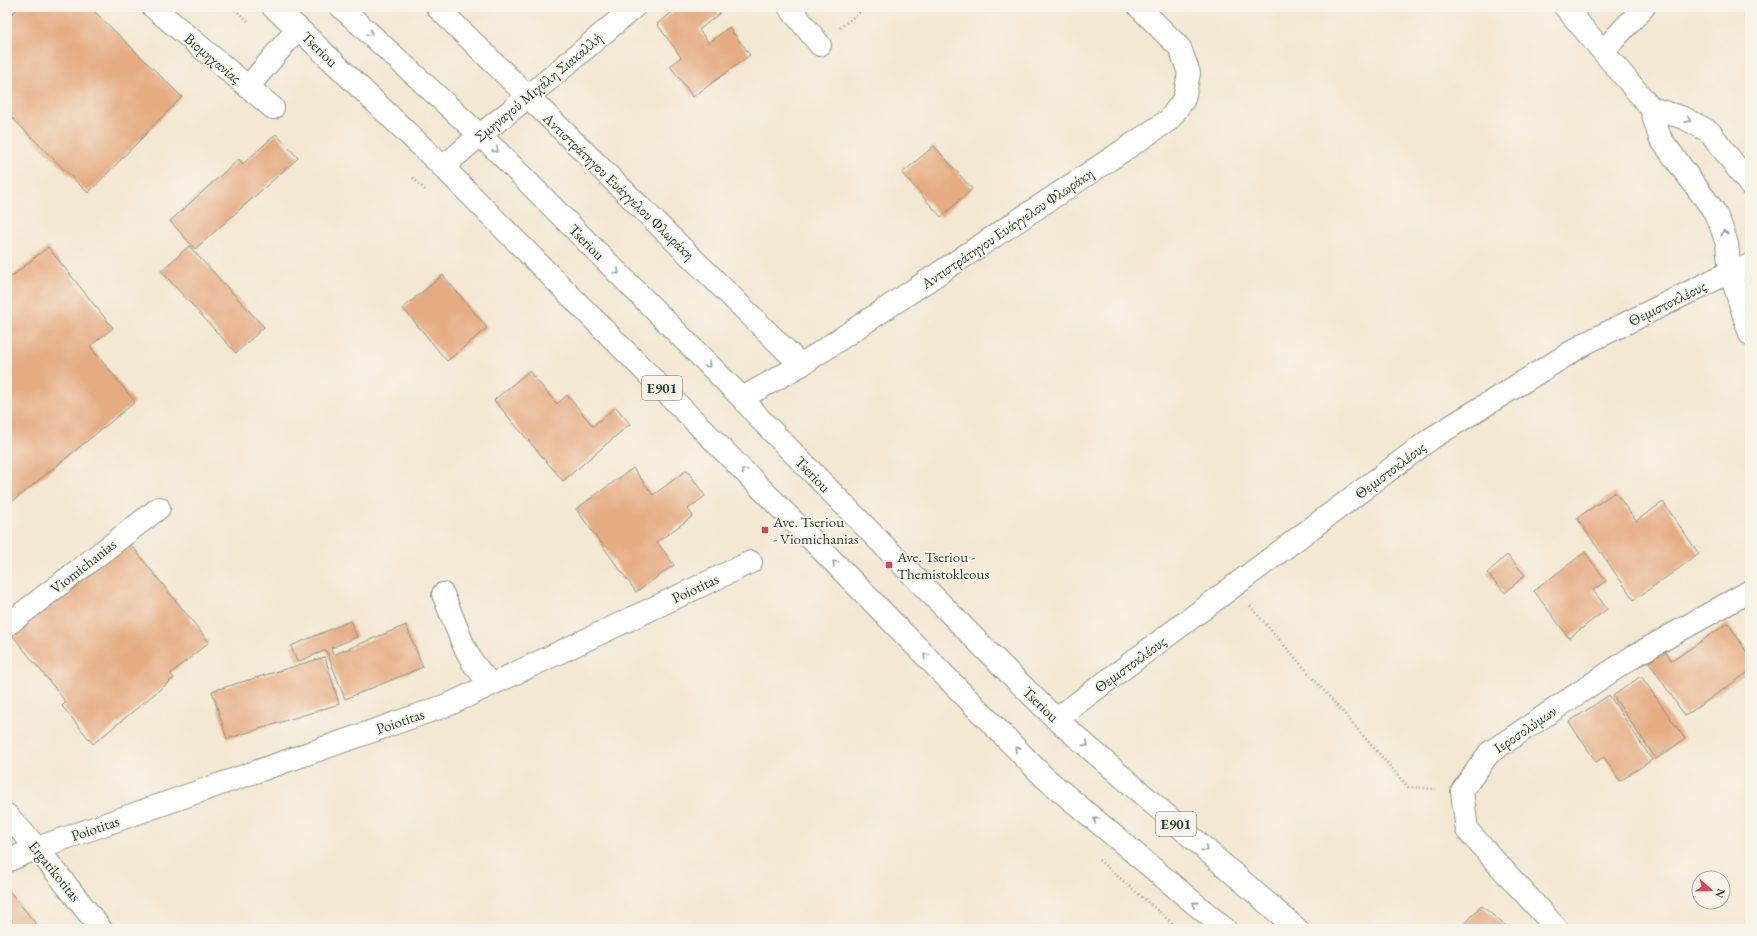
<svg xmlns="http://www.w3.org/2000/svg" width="1757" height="936" font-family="'EB Garamond',serif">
  <rect width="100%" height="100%" fill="#f7f3e8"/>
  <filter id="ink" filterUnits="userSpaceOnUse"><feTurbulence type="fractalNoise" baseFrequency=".025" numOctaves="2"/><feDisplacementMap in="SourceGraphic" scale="8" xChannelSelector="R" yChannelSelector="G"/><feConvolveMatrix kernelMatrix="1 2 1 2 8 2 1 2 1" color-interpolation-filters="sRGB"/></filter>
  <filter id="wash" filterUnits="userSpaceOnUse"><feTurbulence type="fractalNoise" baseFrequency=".012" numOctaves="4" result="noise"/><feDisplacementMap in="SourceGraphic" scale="16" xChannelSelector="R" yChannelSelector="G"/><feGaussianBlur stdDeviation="0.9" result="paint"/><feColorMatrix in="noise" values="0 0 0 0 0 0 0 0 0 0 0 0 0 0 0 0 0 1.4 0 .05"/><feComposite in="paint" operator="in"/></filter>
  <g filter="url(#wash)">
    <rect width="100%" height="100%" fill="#f3e8d1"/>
    <g id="blocks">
      <!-- building -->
      <g fill="#e5ab81">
        <path d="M19,7H90L182,97L88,193L7,113V19Z"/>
        <path d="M679,7H716L720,13L699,30L709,43L729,27L750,55L693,97L670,66L681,57L657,24Z"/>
        <path d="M276,134L298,158L195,249L170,221L239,159L243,164Z"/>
        <path d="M934,146L972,189L941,217L902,173Z"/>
        <path d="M189,246L264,327L236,353L161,271Z"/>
        <path d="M48,247L113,328L90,346L135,402L7,506V280Z"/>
        <path d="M443,275L487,328L447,361L403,308Z"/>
        <path d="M529,371L557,404L567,395L593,426L616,407L630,424L563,481L494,400Z"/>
        <path d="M633,468L653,495L687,470L705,496L688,509L693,516L657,542L674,565L636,592L576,509Z"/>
        <path d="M1615,492L1636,521L1663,502L1699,554L1634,600L1577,518Z"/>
        <path d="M127,540L209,642L170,674L174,678L93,744L62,706L66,702L12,635Z"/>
        <path d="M1585,552L1606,581L1593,590L1607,609L1569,638L1534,591Z"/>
        <path d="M1507,555L1525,575L1505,593L1487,573Z"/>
        <path d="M350,621L357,637L331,648L333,655L406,625L423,667L345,699L326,650L297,662L291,646Z"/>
        <path d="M1728,623L1750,657V671L1685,716L1649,662L1665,651L1672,661Z"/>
        <path d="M325,657L339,704L227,739L212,691Z"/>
        <path d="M1641,676L1685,739L1656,759L1613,696Z"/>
        <path d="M1609,695L1652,760L1620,781L1604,757L1596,762L1569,722Z"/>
        <path d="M7,888L40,929H7Z"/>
        <path d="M1481,905L1509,929H1461Z"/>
      </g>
    </g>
  </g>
  <g filter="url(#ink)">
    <use href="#blocks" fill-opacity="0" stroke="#899282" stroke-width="1"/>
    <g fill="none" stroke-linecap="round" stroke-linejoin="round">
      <defs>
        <g id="minor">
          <path d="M153,7L273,108"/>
          <path d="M437,7L801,365L1169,120L1184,99L1189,73L1180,48L1139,7"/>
          <path d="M789,7L820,45"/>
          <path d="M1565,7L1651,108L1660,138L1714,211L1721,226L1727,244L1730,272L1750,334"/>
          <path d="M1603,51L1644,7"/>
          <path d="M248,87L298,28"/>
          <path d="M1651,108L1684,118L1710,132L1750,185"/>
          <path d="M443,167L480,135L528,97L634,7"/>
          <path d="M742,398L801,365"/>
          <path d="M443,594L463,644L473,663L490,684"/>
          <path d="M7,625L159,508"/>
          <path d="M1056,719L1432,438L1586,343L1730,272L1750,265"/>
          <path d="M7,815L37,848L101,929"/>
          <path d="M7,861L37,848L450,704L751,562"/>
          <path d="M1557,929L1467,830L1462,791L1489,753L1634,656L1750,591"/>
        </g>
        <g id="major">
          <path d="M273,7L298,28L443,167L820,548L1044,777L1225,929"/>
          <path d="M341,7L497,151L742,398L761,420L986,650L1056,719L1297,929"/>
        </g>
      </defs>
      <!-- minor casing -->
      <use href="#minor" stroke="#899282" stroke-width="24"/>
      <!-- major casing -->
      <use href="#major" stroke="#899282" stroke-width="24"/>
      <!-- path -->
      <g stroke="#899282" stroke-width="2.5" stroke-dasharray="1 3" stroke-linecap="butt">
        <path d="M232,7L250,23"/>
        <path d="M840,28L866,7"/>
        <path d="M413,178L425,190"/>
        <path d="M1250,606L1408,787L1436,789"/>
        <path d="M1099,860L1179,929"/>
      </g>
      <!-- minor -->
      <use href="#minor" stroke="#fff" stroke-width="22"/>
      <!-- major -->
      <use href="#major" stroke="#fff" stroke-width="22"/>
    </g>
    <!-- one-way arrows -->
    <defs><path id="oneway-chevron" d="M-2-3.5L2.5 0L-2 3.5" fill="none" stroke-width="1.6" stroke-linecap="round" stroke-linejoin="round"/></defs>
    <g stroke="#8f9e9a">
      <use href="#oneway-chevron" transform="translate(370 33) rotate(43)"/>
      <use href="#oneway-chevron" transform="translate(1688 120) rotate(27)"/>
      <use href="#oneway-chevron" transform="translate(496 150) rotate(44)"/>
      <use href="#oneway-chevron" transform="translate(1724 233) rotate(-106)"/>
      <use href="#oneway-chevron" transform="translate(617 272) rotate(45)"/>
      <use href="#oneway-chevron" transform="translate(708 365) rotate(45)"/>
      <use href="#oneway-chevron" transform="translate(744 471) rotate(-135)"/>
      <use href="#oneway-chevron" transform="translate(835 563) rotate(-134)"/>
      <use href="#oneway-chevron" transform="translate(926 656) rotate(-134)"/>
      <use href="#oneway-chevron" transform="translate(1086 744) rotate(41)"/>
      <use href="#oneway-chevron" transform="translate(1017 749) rotate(-134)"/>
      <use href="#oneway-chevron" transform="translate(1096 820) rotate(-140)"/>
      <use href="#oneway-chevron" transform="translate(1205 849) rotate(41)"/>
      <use href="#oneway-chevron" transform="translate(1195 904) rotate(-140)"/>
    </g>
  </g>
  <!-- markers -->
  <g fill="#d1495b" stroke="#f7f3e8" stroke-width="1.5">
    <rect x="761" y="526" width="8" height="8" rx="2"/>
    <rect x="885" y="561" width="8" height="8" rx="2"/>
  </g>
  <g text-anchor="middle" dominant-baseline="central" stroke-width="3.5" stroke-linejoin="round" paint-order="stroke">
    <!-- shield labels -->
    <g fill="#f7f3e8" stroke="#60746a" stroke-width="1">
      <rect x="642" y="376" width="40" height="24" rx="3"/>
      <rect x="1156" y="812" width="40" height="24" rx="3"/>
    </g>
    <g font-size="14" font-weight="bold" fill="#1f3d34">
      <text x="662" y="388">E901</text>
      <text x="1176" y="824">E901</text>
    </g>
    <!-- street labels -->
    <g font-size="15" fill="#1f3d34" stroke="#f7f3e8">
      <text transform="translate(320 49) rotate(44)">Tseriou</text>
      <text transform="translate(213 58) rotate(40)">Βιομηχανίας</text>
      <text transform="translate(538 87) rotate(-40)">Σμηναγού Μιχάλη Σιακαλλή</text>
      <text transform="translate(619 186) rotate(44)">Αντιστράτηγου Ευάγγελου Φλωράκη</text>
      <text transform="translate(1007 228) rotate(-34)">Αντιστράτηγου Ευάγγελου Φλωράκη</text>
      <text transform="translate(587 242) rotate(45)">Tseriou</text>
      <text transform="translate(1667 303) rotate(-26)">Θεμιστοκλέους</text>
      <text transform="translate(1390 470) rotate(-37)">Θεμιστοκλέους</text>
      <text transform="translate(813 474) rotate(46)">Tseriou</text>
      <text transform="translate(83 566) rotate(-38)">Viomichanias</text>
      <text transform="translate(695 588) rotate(-25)">Poiotitas</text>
      <text transform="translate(1130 664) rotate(-36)">Θεμιστοκλέους</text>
      <text transform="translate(1041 704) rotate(44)">Tseriou</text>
      <text transform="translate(400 721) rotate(-19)">Poiotitas</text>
      <text transform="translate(1525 729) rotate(-34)">Ιεροσολύμων</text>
      <text transform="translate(95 828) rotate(-19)">Poiotitas</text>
      <text transform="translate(55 871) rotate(51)">Ergatikotitas</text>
    </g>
    <!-- poi labels -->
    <g font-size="15" fill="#1f3d34" stroke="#f7f3e8" text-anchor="start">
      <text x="773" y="521">Ave. Tseriou<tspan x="773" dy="17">- Viomichanias</tspan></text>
      <text x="897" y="556">Ave. Tseriou -<tspan x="897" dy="17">Themistokleous</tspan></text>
    </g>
  </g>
  <!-- margin -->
  <rect width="1757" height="936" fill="none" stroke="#f7f3e8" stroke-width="24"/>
  <!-- north arrow -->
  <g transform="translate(1711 890) rotate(110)"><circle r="19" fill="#f7f3e8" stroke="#a1aaa0"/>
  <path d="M0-3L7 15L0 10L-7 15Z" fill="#d1495b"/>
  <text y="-6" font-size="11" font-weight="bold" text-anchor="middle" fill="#1f3d34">N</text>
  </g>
</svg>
